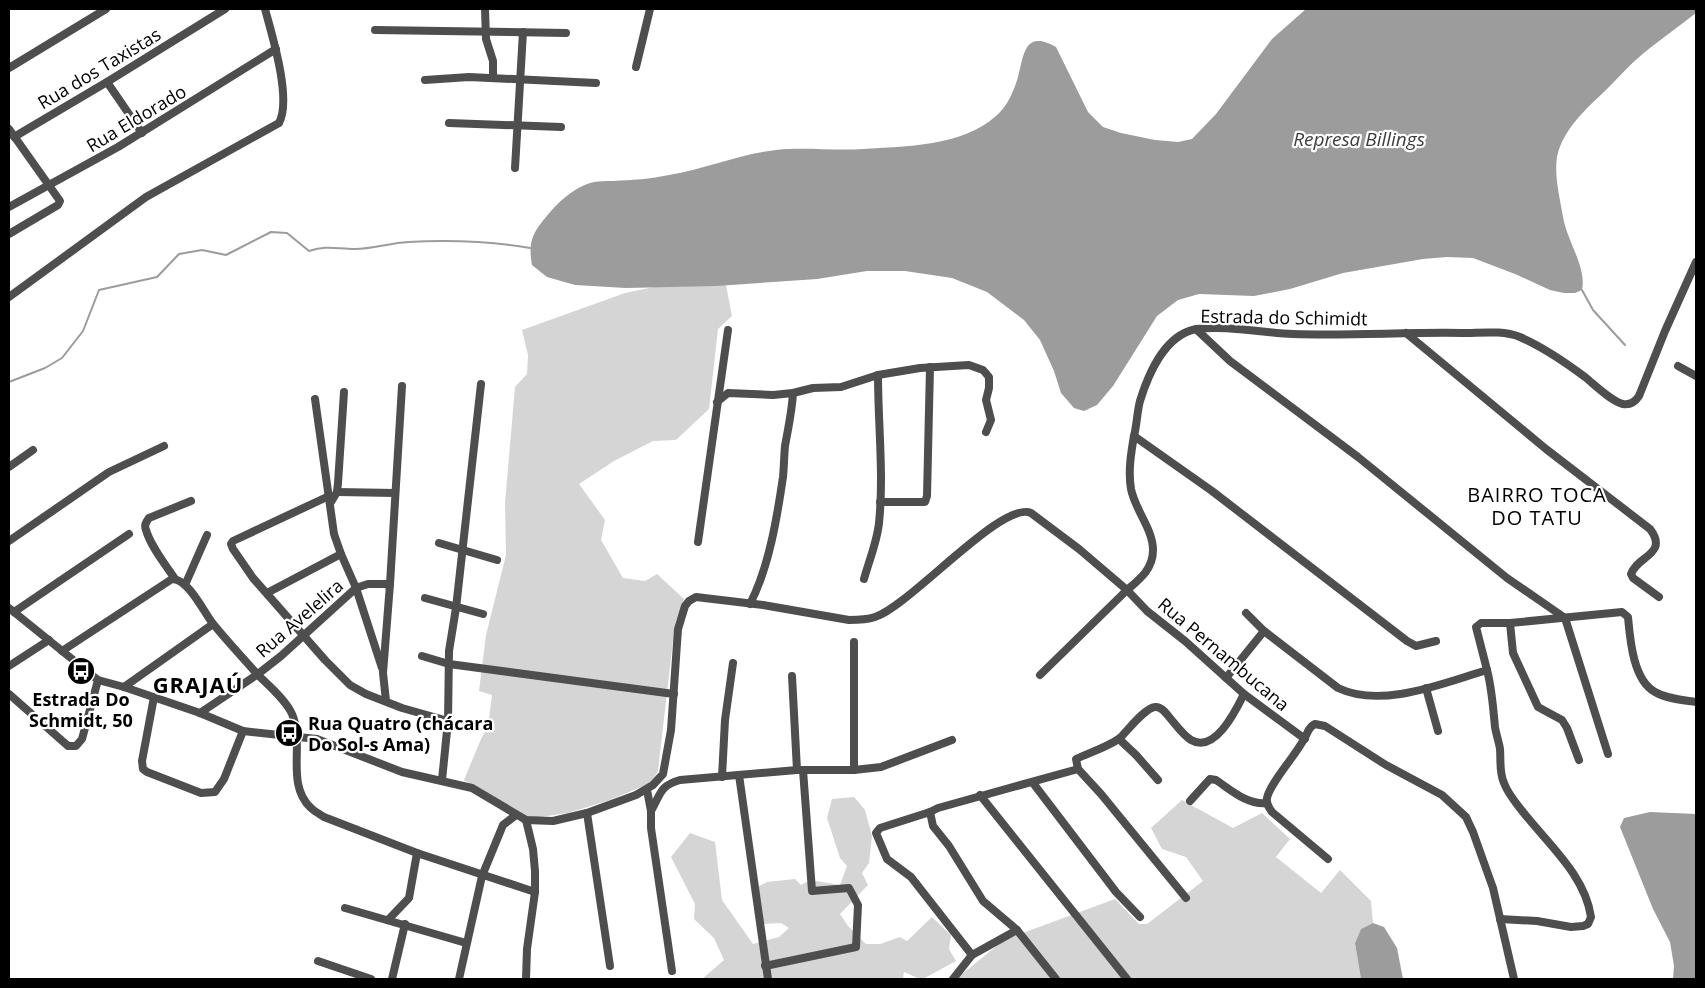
<svg xmlns="http://www.w3.org/2000/svg" width="1705" height="988" font-family="'Open Sans',sans-serif">
  <rect width="100%" height="100%" fill="#fff"/>
  <!-- green -->
  <g fill="#d5d5d5">
    <path d="M726,285L732,316L718,329L709,409L676,440L653,441L614,461L579,484L605,520L601,540L623,578L645,581L657,574L684,599L675,623L658,771L651,783L607,801L568,813L533,818L516,814L464,780L481,739L488,726L492,695L479,691L486,635L506,555L505,503L515,387L527,374L528,355L522,330L625,293L654,287Z"/>
    <path d="M854,797L865,810L872,836L869,863L862,873L868,885L840,914L848,926L866,944H880L900,937L907,941L932,917L951,935L949,949L956,961L923,979H920L904,972L903,979H702L724,960L714,938L694,919L695,904L671,857L690,833L715,842L722,900L753,944L779,937L789,928L781,923L762,924L754,889L767,882L795,879L801,885L810,880L840,885L847,866L840,858L827,818L832,799Z"/>
    <path d="M1182,800L1233,828L1262,813L1290,839L1276,857L1321,893L1340,870L1371,901L1373,923L1361,929L1355,943L1361,979H956L1004,940L1115,899L1139,924H1147L1203,881L1186,857L1162,849L1151,828Z"/>
  </g>
  <!-- water -->
  <g fill="#9c9c9c">
    <path d="M1306,9H1696V13C1681,25 1665,36 1650,48C1634,60 1620,76 1606,90C1586,109 1563,129 1557,157C1554,176 1560,198 1563,217C1567,241 1587,268 1582,290L1575,293H1564L1550,290L1515,274L1473,258L1447,257L1423,259L1343,273L1290,289L1254,296L1199,294L1178,300L1157,316L1113,386L1097,405L1084,411L1074,408L1061,393L1054,371L1040,340L1024,320L987,292L952,278L905,271H867L817,279L716,286L626,288L575,285L547,277L532,265C528,242 532,234 546,217C558,202 572,189 590,183C597,181 606,181 613,181C631,180 651,179 669,175C705,169 739,154 776,150C804,147 834,151 863,149C906,146 961,147 996,116C1007,107 1014,91 1018,77C1024,55 1024,29 1056,47L1088,112L1103,127L1121,133L1155,140L1178,142L1192,139L1216,114L1272,39Z"/>
    <path d="M1650,812L1696,814V979H1673L1674,966L1670,942L1653,909L1620,827L1624,818Z"/>
    <path d="M1373,923L1384,927L1397,948L1403,979H1361L1355,943L1361,929Z"/>
  </g>
  <g fill="none" stroke-linecap="round" stroke-linejoin="round">
    <!-- stream -->
    <g stroke="#9c9c9c" stroke-width="2">
      <path d="M1582,290L1593,310L1625,345"/>
      <path d="M9,382L45,368L62,358L83,331L99,290L157,277L179,254L202,250L226,255L271,232L287,233L309,251C327,245 337,249 355,249C372,249 390,243 408,242C449,240 490,241 530,248"/>
    </g>
    <!-- minor -->
    <g stroke="#4e4e4e" stroke-width="8">
      <path d="M485,9L486,39L493,61V78"/>
      <path d="M375,30L566,33"/>
      <path d="M636,67L650,9"/>
      <path d="M9,68L106,9"/>
      <path d="M425,80L469,77L596,83"/>
      <path d="M107,82L142,133"/>
      <path d="M449,123L561,127"/>
      <path d="M9,129L60,201L58,205L9,234"/>
      <path d="M14,137L107,82L225,9"/>
      <path d="M515,168L523,32"/>
      <path d="M9,207L118,147L276,49"/>
      <path d="M9,297L146,197L279,123C292,99 272,35 265,9"/>
      <path d="M1196,329L1230,361L1358,457L1507,578L1565,618L1608,754"/>
      <path d="M1406,333L1546,449L1650,529C1669,554 1637,556 1631,574L1633,578L1659,597"/>
      <path d="M1678,366L1696,376"/>
      <path d="M315,399L334,534L341,554L356,588L382,668"/>
      <path d="M717,402L728,393L773,395L793,393L813,388L841,387L878,375L920,368L969,365L983,370L989,377V388L986,400L991,420L986,432"/>
      <path d="M1134,436L1212,491L1407,641L1416,646L1436,641"/>
      <path d="M9,467L33,450"/>
      <path d="M337,492L395,493"/>
      <path d="M329,496L233,541L231,544L233,549L253,578L325,660L350,685L366,694L402,708L448,721"/>
      <path d="M331,502L337,492L338,483L344,392"/>
      <path d="M880,502H925L927,496L930,367"/>
      <path d="M9,541L109,472L164,446"/>
      <path d="M698,542L728,330"/>
      <path d="M439,543L497,560"/>
      <path d="M175,579C165,564 151,547 146,530C144,525 146,522 149,518L191,501"/>
      <path d="M864,579C869,561 877,542 879,523C884,475 878,424 878,375"/>
      <path d="M185,585L207,535"/>
      <path d="M267,593L341,554"/>
      <path d="M425,598L483,614"/>
      <path d="M750,604C769,567 777,518 783,477C784,467 784,457 785,446C788,429 792,411 793,393"/>
      <path d="M9,608L98,680L124,687L200,713L243,731L317,739L402,772L472,788L526,820L553,821L587,813L636,795L653,785L663,774L671,730L678,629L685,606L689,601L696,597L763,605L849,620C857,620 866,620 875,617C911,605 1002,500 1031,513L1079,549L1127,590C1140,579 1153,569 1153,550C1153,529 1135,510 1131,489C1128,471 1131,453 1134,436C1137,424 1137,412 1140,401C1148,375 1165,334 1197,329C1227,325 1262,333 1293,334C1349,336 1406,332 1462,333C1481,333 1502,330 1520,337C1543,347 1565,362 1585,377C1595,385 1611,401 1623,404C1629,405 1635,402 1639,396L1665,331L1696,262"/>
      <path d="M14,612L129,534"/>
      <path d="M1246,613L1264,631L1338,688C1382,709 1443,683 1487,670L1476,627L1481,623H1510L1622,612L1628,617C1630,639 1633,680 1655,692C1667,699 1683,700 1696,702"/>
      <path d="M1510,623L1513,653L1538,707L1562,720L1567,728L1579,760"/>
      <path d="M62,651L172,579C189,579 204,613 214,625C228,642 243,658 257,674C268,685 286,700 292,714C305,743 285,784 311,808C315,812 320,814 324,817L417,853L535,892"/>
      <path d="M422,656L449,664L674,694"/>
      <path d="M9,666L49,640"/>
      <path d="M1487,670C1492,689 1493,707 1495,727C1496,734 1499,742 1500,749C1501,761 1499,772 1504,783C1508,794 1516,803 1523,812C1548,844 1585,875 1591,917L1588,924L1583,926L1571,927L1537,921L1500,919"/>
      <path d="M1040,675L1127,590L1147,611L1185,641L1244,694L1305,739"/>
      <path d="M792,676L797,770"/>
      <path d="M1226,678L1264,631"/>
      <path d="M124,687L213,624"/>
      <path d="M1426,688L1438,731"/>
      <path d="M9,694L68,746H76L82,739L98,680"/>
      <path d="M154,697L142,761L143,769L147,772L201,793L215,792L224,779L243,731"/>
      <path d="M386,701L383,673L390,584L402,386"/>
      <path d="M200,713L258,674L281,656L356,588L368,584H390"/>
      <path d="M1119,739L1136,755L1158,780"/>
      <path d="M854,770L881,767L952,740"/>
      <path d="M739,775L768,979"/>
      <path d="M722,777L725,720L733,663"/>
      <path d="M442,780L448,721L449,651L456,608L481,384"/>
      <path d="M1033,783L1116,892L1140,917"/>
      <path d="M647,790L651,811V828L672,971"/>
      <path d="M980,795L1127,979"/>
      <path d="M1190,801L1210,779L1216,780C1231,790 1247,805 1267,803"/>
      <path d="M651,811C661,794 659,786 680,780L797,770H854V642"/>
      <path d="M930,812L933,826L949,846L983,901L1017,930L1056,979"/>
      <path d="M587,813L610,966"/>
      <path d="M526,820L533,849L535,871V892L527,949L526,979"/>
      <path d="M1328,859L1272,812C1269,808 1266,804 1267,798C1270,783 1296,755 1304,739C1308,733 1308,727 1315,724L1325,726L1386,765L1442,795L1466,817L1473,832L1493,888L1514,979"/>
      <path d="M1186,898L1101,794L1078,769L1076,759C1088,753 1111,746 1121,737C1128,730 1145,708 1155,707C1161,706 1166,713 1170,718C1176,725 1183,735 1191,740C1215,754 1236,710 1244,694"/>
      <path d="M345,908L466,943"/>
      <path d="M388,920L409,898L417,853"/>
      <path d="M972,955L911,877L887,859L876,833L880,828L930,812L938,808L1078,769"/>
      <path d="M318,961L371,979"/>
      <path d="M765,966L856,947L858,905L849,888L812,891L803,770"/>
      <path d="M392,979L405,924"/>
      <path d="M459,979L482,876L503,825L516,815"/>
      <path d="M953,979L972,955L1017,930"/>
    </g>
  </g>
  <!-- icons -->
  <defs>
    <symbol id="bus-disc" viewBox="-11 -11 22 22"><circle r="9.5" fill="#000" stroke="#fff"/><path d="M-5-6H5V4H4V6H2V4H-2V6H-4V4H-5ZM-3.5-4V0h7V-4ZM-3.5 1.2v1.5H-2V1.2ZM2 1.2v1.5H3.5V1.2Z" fill="#fff"/></symbol>
  </defs>
  <g fill-rule="evenodd">
    <use href="#bus-disc" x="65" y="655" width="32" height="32"/>
    <use href="#bus-disc" x="273" y="717" width="32" height="32"/>
  </g>
  <g text-anchor="middle" dominant-baseline="central" stroke-width="4.5" stroke-linejoin="round" paint-order="stroke">
    <!-- street labels -->
    <g font-size="18" fill="#000" stroke="#fff">
      <text transform="translate(99 68) rotate(-31)">Rua dos Taxistas</text>
      <text transform="translate(136 118) rotate(-31)">Rua Eldorado</text>
      <text transform="translate(1284 317) rotate(1)">Estrada do Schimidt</text>
      <text transform="translate(299 618) rotate(-41)">Rua Avelelira</text>
      <text transform="translate(1224 654) rotate(40)">Rua Pernambucana</text>
    </g>
    <!-- poi labels -->
    <g font-size="18" font-weight="bold" fill="#000" stroke="#fff">
      <text x="81" y="699">Estrada Do<tspan x="81" dy="21">Schmidt, 50</tspan></text>
      <text x="308" y="723" text-anchor="start">Rua Quatro (chácara<tspan x="308" dy="21">Do Sol-s Ama)</tspan></text>
    </g>
    <!-- water labels -->
    <g font-size="19" font-style="italic" fill="#3d3d3d" stroke="#fff">
      <text x="1359" y="139">Represa Billings</text>
    </g>
    <!-- quarter labels -->
    <g font-size="20" letter-spacing="1" fill="#000" stroke="#fff">
      <text x="1537" y="494">BAIRRO TOCA<tspan x="1537" dy="23">DO TATU</tspan></text>
    </g>
    <!-- district labels -->
    <g font-size="22" font-weight="bold" letter-spacing="1" fill="#000" stroke="#fff">
      <text x="198" y="684">GRAJAÚ</text>
    </g>
  </g>
  <!-- border -->
  <rect width="1705" height="988" fill="none" stroke="#000000" stroke-width="20"/>
</svg>
